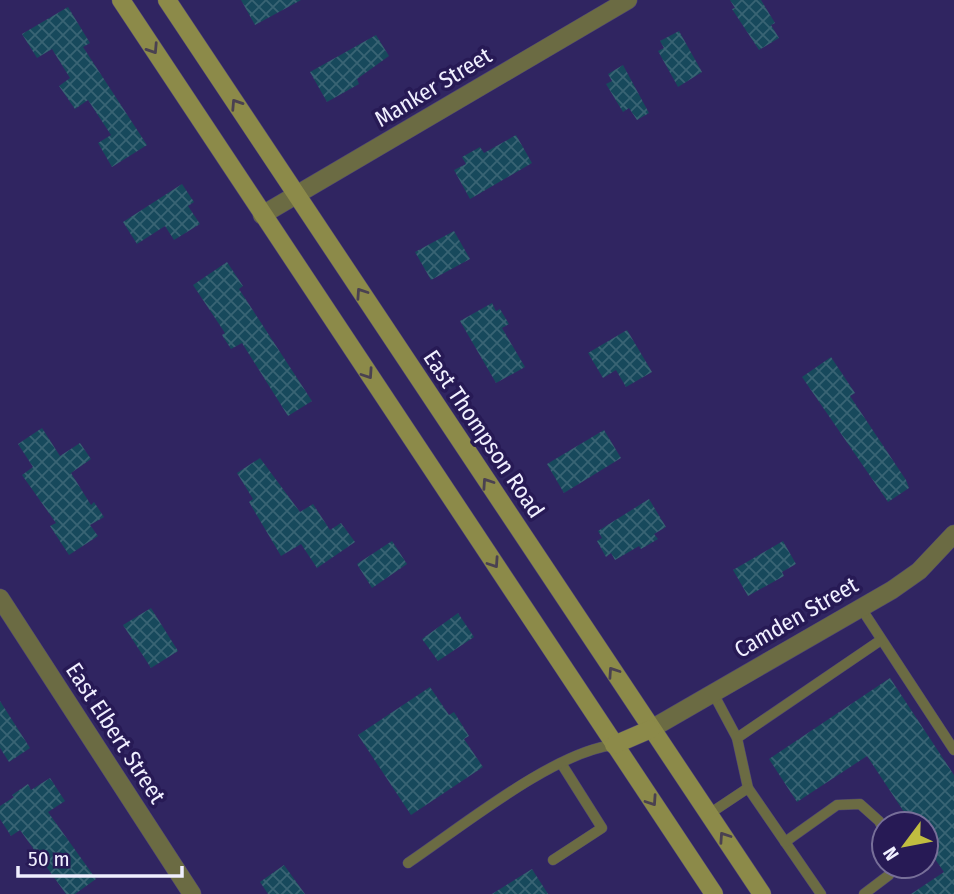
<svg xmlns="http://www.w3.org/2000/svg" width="954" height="894" font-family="'Fira Sans Condensed',sans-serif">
  <defs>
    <pattern id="building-cross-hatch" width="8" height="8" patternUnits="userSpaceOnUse" patternTransform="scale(1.75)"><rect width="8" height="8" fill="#17495c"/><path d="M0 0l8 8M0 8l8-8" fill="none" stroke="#396474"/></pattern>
  </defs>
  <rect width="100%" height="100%" fill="#302561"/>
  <!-- building -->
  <g fill="url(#building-cross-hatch)">
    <path d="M241,0H301L255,25Z"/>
    <path d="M730,0H761L775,23L771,25L779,38L759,50L732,9L735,8Z"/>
    <path d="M68,7L90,43L83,47L147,145L112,167L98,143L111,135L88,100L75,109L59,86L70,78L52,49L37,58L22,34Z"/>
    <path d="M679,31L702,72L678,87L658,51L664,48L660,41Z"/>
    <path d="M376,35L389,56L357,79L359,84L327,102L310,72Z"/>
    <path d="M623,65L649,113L637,120L629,108L623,112L606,84L612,81L608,74Z"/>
    <path d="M516,135L532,163L470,199L454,170L466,164L462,157L480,147L484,153Z"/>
    <path d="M182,184L194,202L188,206L200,224L174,240L165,226L137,244L123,222Z"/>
    <path d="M454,231L470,259L431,280L415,252Z"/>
    <path d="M227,262L243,286L239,289L312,401L288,416L242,343L231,349L222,335L225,333L193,285Z"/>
    <path d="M492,303L496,311L500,309L509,324L502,328L525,367L496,383L460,321Z"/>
    <path d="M627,330L652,372L626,387L616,370L603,378L588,353Z"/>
    <path d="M831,357L855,393L850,396L906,480L909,488L888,502L802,377Z"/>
    <path d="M42,428L60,456L80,443L91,459L71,473L91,505L94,502L104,517L90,525L98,536L69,555L50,526L56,523L22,475L33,467L18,444Z"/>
    <path d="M604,430L621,458L564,493L547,464Z"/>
    <path d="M260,458L300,512L313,504L330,530L341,523L355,542L317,568L301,544L281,556L249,502L253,499L237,473Z"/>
    <path d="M649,499L666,527L654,534L658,539L641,549L639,546L615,560L611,553L606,557L597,541L602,538L598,531Z"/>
    <path d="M392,541L407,564L372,588L357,564Z"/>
    <path d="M783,541L796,564L782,572L784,576L748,596L733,570Z"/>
    <path d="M151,608L178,651L151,668L123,625Z"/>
    <path d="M458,613L474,637L438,661L422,639Z"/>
    <path d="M890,678L954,775V894H911L944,872L926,846V824H912L867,756L797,802L769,759Z"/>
    <path d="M430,687L449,715L454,712L469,736L464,739L483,767L411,815L358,735Z"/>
    <path d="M0,701L30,748L9,762L0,748Z"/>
    <path d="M50,778L65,801L48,812L96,879L75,894H66L20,830L11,836L0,819V806L14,797L12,795L28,784L31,790Z"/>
    <path d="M284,865L305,894H268L260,882Z"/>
    <path d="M532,869L548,894H492Z"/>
  </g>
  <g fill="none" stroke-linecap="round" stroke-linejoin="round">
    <defs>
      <g id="service">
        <path d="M861,608L954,750"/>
        <path d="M713,693L737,738L748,788"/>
        <path d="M737,738L881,640"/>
        <path d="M709,814L748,788L821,894"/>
        <path d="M785,842L837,805L860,804L879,821L884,830"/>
        <path d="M553,860L602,828L561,763"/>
        <path d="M408,863C460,828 555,751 614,745"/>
        <path d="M864,894L889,875L893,866"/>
      </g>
      <g id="minor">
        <path d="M262,215L628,0"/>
        <path d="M0,598L192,894"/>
        <path d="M651,729L892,590L919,571L954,534"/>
      </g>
      <g id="secondary">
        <path d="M121,0L714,894"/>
        <path d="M167,0L762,894"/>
        <path d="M614,745L651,729"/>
      </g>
    </defs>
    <!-- service casing -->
    <use href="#service" stroke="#4b4177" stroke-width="11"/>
    <!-- minor casing -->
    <use href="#minor" stroke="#4b4177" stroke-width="19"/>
    <!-- secondary casing -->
    <use href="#secondary" stroke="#4b4177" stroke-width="19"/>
    <!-- service -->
    <use href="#service" stroke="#6b6b43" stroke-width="10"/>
    <!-- minor -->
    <use href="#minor" stroke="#6b6b43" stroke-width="18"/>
    <!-- secondary -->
    <use href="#secondary" stroke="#8c8a49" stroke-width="18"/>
  </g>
  <!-- one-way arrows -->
  <defs><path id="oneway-chevron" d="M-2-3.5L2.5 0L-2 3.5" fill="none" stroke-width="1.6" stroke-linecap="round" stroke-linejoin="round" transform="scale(1.75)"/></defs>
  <g stroke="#4a4151">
    <use href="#oneway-chevron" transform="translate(153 49) rotate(57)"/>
    <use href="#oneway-chevron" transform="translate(236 104) rotate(-123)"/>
    <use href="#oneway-chevron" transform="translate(361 293) rotate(-124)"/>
    <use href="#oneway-chevron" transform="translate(368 374) rotate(56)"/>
    <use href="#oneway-chevron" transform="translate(487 483) rotate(-124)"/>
    <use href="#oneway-chevron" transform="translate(494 563) rotate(56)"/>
    <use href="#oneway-chevron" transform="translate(613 672) rotate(-124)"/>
    <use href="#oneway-chevron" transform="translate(652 801) rotate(56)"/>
    <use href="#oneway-chevron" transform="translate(724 837) rotate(-124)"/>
  </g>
  <g text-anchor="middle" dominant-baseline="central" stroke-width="7" stroke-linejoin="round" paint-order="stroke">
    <!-- street labels -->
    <g font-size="23" fill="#f0efff" stroke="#271a55">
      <text transform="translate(433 87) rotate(-31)">Manker Street</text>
      <text transform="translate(484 434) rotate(56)">East Thompson Road</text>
      <text transform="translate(796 617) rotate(-30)">Camden Street</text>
      <text transform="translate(116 733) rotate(57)">East Elbert Street</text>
    </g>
  </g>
  <!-- north arrow -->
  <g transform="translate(905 845) rotate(238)"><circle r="33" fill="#271a55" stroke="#776f99" stroke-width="2"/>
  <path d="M0-5L12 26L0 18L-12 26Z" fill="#c1bd40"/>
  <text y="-10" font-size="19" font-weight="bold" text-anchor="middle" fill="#f0efff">N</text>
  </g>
  <!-- scale -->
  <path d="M18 866v10h164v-10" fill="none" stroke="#f0efff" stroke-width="3.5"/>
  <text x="28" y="866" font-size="21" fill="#f0efff" stroke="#271a55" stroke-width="5" paint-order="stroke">50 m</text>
</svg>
